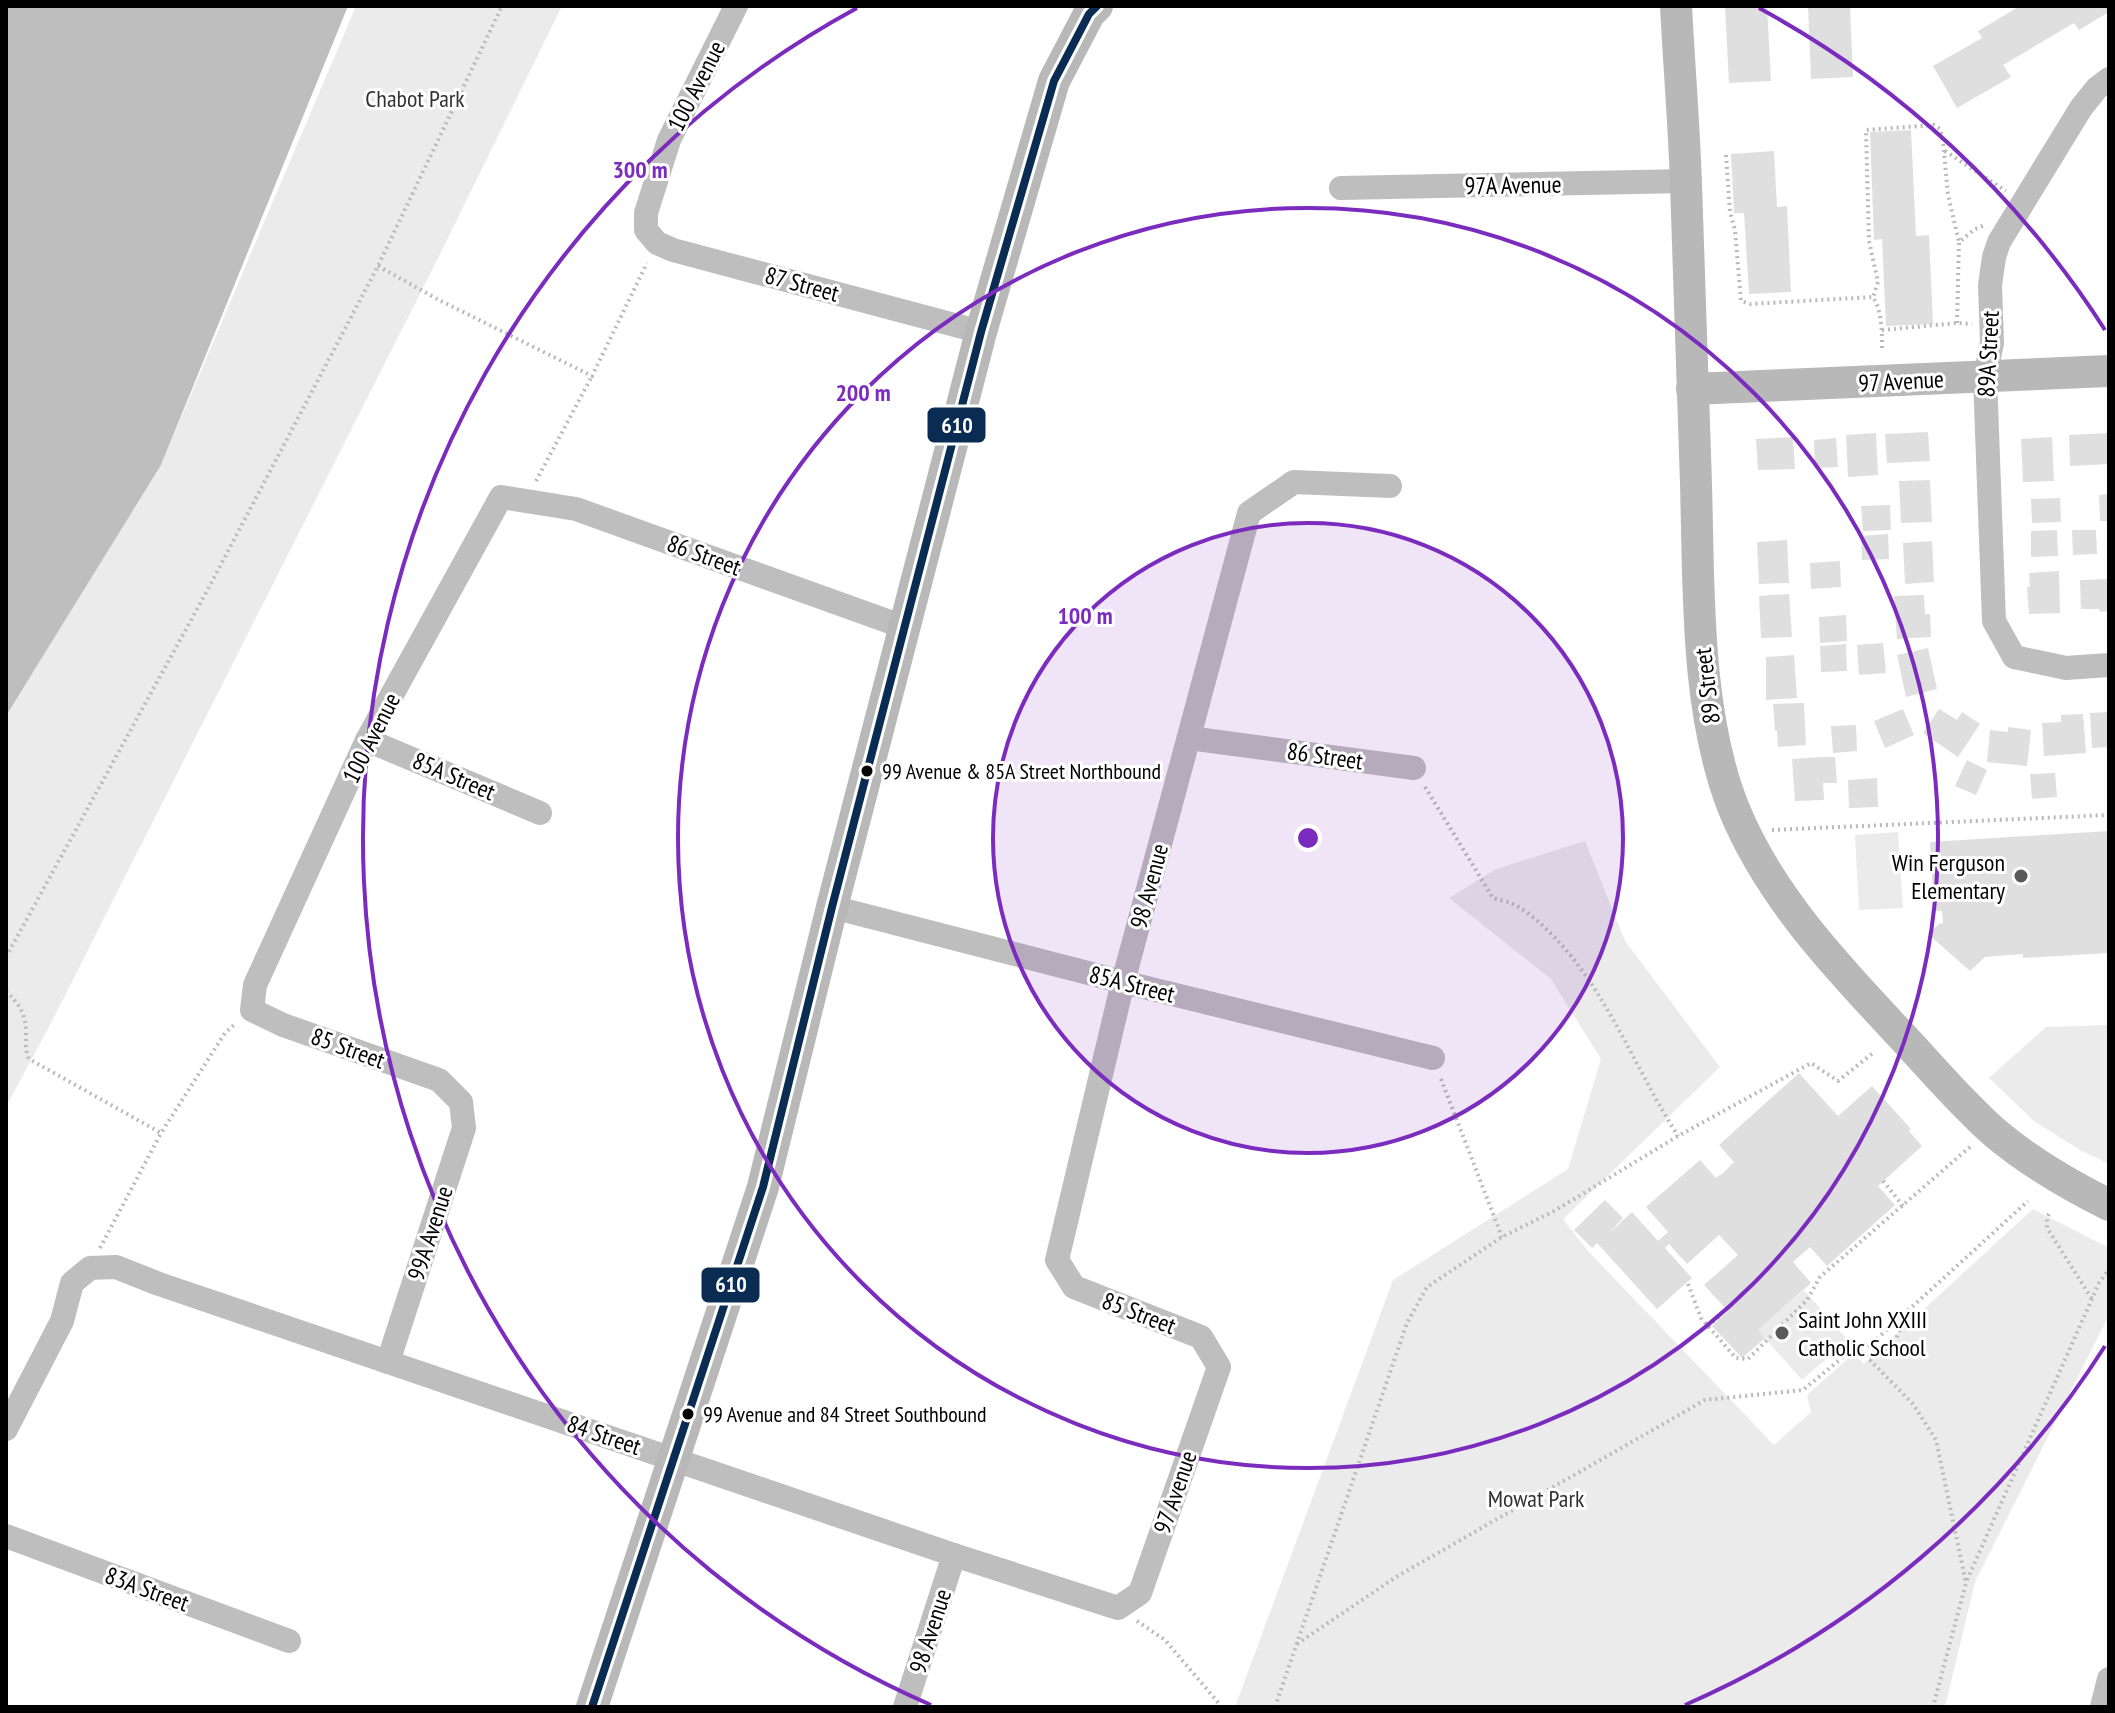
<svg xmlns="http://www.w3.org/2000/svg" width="2115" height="1713" font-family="'PT Sans Narrow',sans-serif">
  <rect width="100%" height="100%" fill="#fff"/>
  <!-- green -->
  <g fill="#ebebeb">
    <path d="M356,6H562L437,260L52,1021L6,1107V716L161,465Z"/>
    <path d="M1898,832L1903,908L1859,910L1855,835Z"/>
    <path d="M1585,841L1625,941L1720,1067L1563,1219L1588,1251L1774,1445L1811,1412L1807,1395L1853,1354L1864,1364L2033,1209L2109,1248V1315L1975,1582L1945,1707H1235L1393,1280L1568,1169L1601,1059L1551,979L1449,898L1496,869Z"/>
    <path d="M2109,1025V1164L2080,1150L2034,1121L1989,1078L2046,1027Z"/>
    <path d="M1804,1290L1848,1340L1802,1380L1758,1330Z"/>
  </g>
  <!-- water -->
  <path fill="#bebebe" d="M6,6H348L161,465L6,716Z"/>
  <!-- building -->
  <g fill="#dfdfdf">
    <path d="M1725,6H1767L1771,81L1729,83Z"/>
    <path d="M1808,6H1850L1853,77L1811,79Z"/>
    <path d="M2020,6H2109V12L2079,30L2074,23L2003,65L2011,77L1957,108L1933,66L1982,38L1978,31Z"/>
    <path d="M1911,130L1916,236L1929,235L1933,324L1886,326L1882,239L1874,240L1870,132Z"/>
    <path d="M1774,151L1777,207L1787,206L1791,292L1749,294L1744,213H1734L1731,154Z"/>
    <path d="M1928,432L1930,461L1887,463L1885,434Z"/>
    <path d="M1876,433L1878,475L1848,477L1846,435Z"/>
    <path d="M2109,433V464L2070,466L2069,435Z"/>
    <path d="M1793,437L1795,469L1758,470L1756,439Z"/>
    <path d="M2052,437L2054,481L2023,482L2021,439Z"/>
    <path d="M1836,438L1838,467L1815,468L1814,440Z"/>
    <path d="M1930,480L1932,522L1901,523L1899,481Z"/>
    <path d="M2109,494V521H2100L2099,495Z"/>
    <path d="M2060,498L2061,522L2032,523L2031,499Z"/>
    <path d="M1890,505L1891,530L1863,531L1861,506Z"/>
    <path d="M2057,530L2058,556L2031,557V531Z"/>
    <path d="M2072,530H2096L2097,554L2073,555Z"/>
    <path d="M1888,534L1889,559L1862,560L1861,536Z"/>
    <path d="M1787,540L1789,583L1759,584L1757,542Z"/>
    <path d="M1932,541L1934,582L1905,584L1903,543Z"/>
    <path d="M1840,561L1841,587L1811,589L1810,563Z"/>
    <path d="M2059,571L2060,613L2029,614L2027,587H2030L2029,573Z"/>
    <path d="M2109,579V611L2100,612L2099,609H2081L2080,580Z"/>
    <path d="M1789,594L1792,637L1761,638L1759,596Z"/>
    <path d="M1924,595L1925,614H1930L1931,637L1897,639L1894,596Z"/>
    <path d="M1846,615L1847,641L1820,643L1819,617Z"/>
    <path d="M1883,643L1886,673L1859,675L1857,645Z"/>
    <path d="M1846,644L1847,671L1821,672L1820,646Z"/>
    <path d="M1928,648L1937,689L1906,697L1897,655Z"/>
    <path d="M1794,655L1797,698L1766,700V657Z"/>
    <path d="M1804,703L1806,745L1778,747L1777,731H1775L1773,704Z"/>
    <path d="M1903,709L1914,735L1885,748L1874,721Z"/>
    <path d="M1939,709L1957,720L1962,712L1980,724L1958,757L1923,733Z"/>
    <path d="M2109,712V747L2092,748L2090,713Z"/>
    <path d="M2083,714L2086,753L2044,756L2042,723L2061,722V715Z"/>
    <path d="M1856,725L1857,751L1833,753L1831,726Z"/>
    <path d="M2008,727L2031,730L2027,766L1987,762L1990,730L2008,732Z"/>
    <path d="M1821,757H1835L1837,783H1823L1824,800L1795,801L1792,759Z"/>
    <path d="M1967,760L1987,770L1976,795L1955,786Z"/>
    <path d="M2055,773L2057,797L2032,799L2030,774Z"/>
    <path d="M1877,778L1878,807L1849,808L1848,780Z"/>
    <path d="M2109,831V953L2023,958V954L1985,957L1970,971L1928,934L1939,924L1943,923L1942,911H1934L1930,842Z"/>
    <path d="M1799,1073L1838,1116L1872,1086L1911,1129L1909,1131L1922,1146L1878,1186L1895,1205L1827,1266L1810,1247L1793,1262L1811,1283L1758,1330L1765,1338L1742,1358L1712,1326L1728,1311L1704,1285L1738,1255L1719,1235L1687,1264L1669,1244L1665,1248L1692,1278L1657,1309L1597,1243L1592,1248L1574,1230L1605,1200L1623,1218L1608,1234L1632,1212L1658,1241L1668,1232L1646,1207L1700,1160L1716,1178L1723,1173L1734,1162L1719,1145Z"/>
  </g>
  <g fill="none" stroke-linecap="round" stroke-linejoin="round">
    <!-- path -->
    <g stroke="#b9b9b9" stroke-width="4" stroke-dasharray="2 4" stroke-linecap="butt">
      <path d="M1945,151L2006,191"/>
      <path d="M1726,155L1730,212L1735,230L1741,301L1750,304L1873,297"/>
      <path d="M378,266L439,300L592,376L647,263"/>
      <path d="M1957,323L1959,242L1975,229L1985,225"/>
      <path d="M1882,330L1957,323L1972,324"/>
      <path d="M1882,348C1882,331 1882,312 1873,297L1878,282L1869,241L1866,130L1934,125L1940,129L1943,141L1948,195L1959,242"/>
      <path d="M536,481L592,376"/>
      <path d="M1425,787L1493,898C1499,900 1506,901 1511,903C1522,908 1532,916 1541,924C1604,981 1633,1066 1678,1136"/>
      <path d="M1772,830L2109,815"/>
      <path d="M6,957L207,591L378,266L502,6"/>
      <path d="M6,991C19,1004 26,1014 26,1033C26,1043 25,1050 29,1059L161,1133L225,1033L235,1024"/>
      <path d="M1441,1079L1502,1237"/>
      <path d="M1883,1181L1903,1206"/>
      <path d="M2049,1214L2047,1218V1228L2092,1299"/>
      <path d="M100,1248L161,1133"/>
      <path d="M1688,1284L1701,1318L1736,1358L1748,1359L1807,1300L1820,1277L1971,1146"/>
      <path d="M1708,1326L1722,1314"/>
      <path d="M1868,1347L2028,1201"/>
      <path d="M1870,1360L1883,1354L1895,1341L1906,1314"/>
      <path d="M1967,1580L2099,1283L2109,1269"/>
      <path d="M1137,1621L1165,1640L1222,1707"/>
      <path d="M1297,1644L1396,1577L1705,1400L1803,1390L1854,1348L1863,1353L1913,1404L1936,1440L1966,1583L1933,1707"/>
      <path d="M1275,1707L1407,1323L1427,1287L1502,1237L1556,1210L1678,1136L1811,1063L1838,1081L1873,1053"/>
    </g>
    <!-- street -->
    <g stroke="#bebebe" stroke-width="24">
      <path d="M736,6L669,140L646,213V230L657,243L673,250L981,332"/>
      <path d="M2109,79L2097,88L2081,108L1999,242L1994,257L1990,285L1992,343L1985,377L1994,621L2014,657L2066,668L2109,665"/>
      <path d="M1341,188L1686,181"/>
      <path d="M1189,738L1414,768"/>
      <path d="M367,740L540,813"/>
      <path d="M832,907L1123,982L1433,1058"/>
      <path d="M388,1362L464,1128L461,1102L439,1080L283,1025L252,1010L255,985L367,740L501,497L576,509L904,627"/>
      <path d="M6,1429L62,1321L72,1283L90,1268L116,1267L159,1284L388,1362L954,1555L1118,1608L1140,1593L1219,1367L1201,1337L1074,1287L1057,1260L1123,982L1249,513L1294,482L1390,486"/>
      <path d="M6,1536L289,1641"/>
      <path d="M905,1707L954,1555"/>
      <path d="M2102,1707L2109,1679"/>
    </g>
    <!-- secondary -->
    <g stroke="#b8b8b8" stroke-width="32">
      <path d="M1676,6C1679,65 1684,124 1686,184C1690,284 1692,384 1696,484C1699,587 1695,712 1734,809C1769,895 1836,966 1899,1033C1930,1066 1960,1102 1994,1132C2028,1161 2069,1185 2109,1205"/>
      <path d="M1692,389L2109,371"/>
      <path d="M592,1707L763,1187L832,907L981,332L1054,81L1089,14L1097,6"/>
    </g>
    <defs>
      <path id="bus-1" d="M592,1707L763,1187L832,907L981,332L1054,81L1089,14L1097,6"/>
    </defs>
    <!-- bus-1 casing -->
    <use href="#bus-1" stroke="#fff" stroke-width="14"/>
    <!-- bus-1 -->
    <use href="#bus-1" stroke="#0a2c53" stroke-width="8"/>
  </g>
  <!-- distance rings -->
  <circle cx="1308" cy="838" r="315" fill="#7b2cbf" fill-opacity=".12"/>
  <g fill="none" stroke="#7b2cbf" stroke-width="4">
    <circle cx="1308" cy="838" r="315"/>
    <circle cx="1308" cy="838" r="630"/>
    <path d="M2105 1346A945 945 0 0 1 1685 1705M931 1705A945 945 0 0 1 857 8M1759 8A945 945 0 0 1 2105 330"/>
  </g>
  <!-- markers -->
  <g fill="#000" stroke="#fff" stroke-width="3">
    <circle cx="867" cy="771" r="7"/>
    <circle cx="688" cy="1414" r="7"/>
  </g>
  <g fill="#595959" stroke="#fff" stroke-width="3">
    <circle cx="2021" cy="876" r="8"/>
    <circle cx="1782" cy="1333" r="8"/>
  </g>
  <g text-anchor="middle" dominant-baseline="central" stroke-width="6" stroke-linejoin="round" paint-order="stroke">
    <!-- bus labels -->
    <g font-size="22" fill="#000" stroke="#fff" text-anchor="start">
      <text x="882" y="771">99 Avenue &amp; 85A Street Northbound</text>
      <text x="703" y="1414">99 Avenue and 84 Street Southbound</text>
    </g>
    <!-- street labels -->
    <g font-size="24" fill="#000" stroke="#fff">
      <text transform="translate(696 86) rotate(-63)">100 Avenue</text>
      <text transform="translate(1513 185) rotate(-1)">97A Avenue</text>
      <text transform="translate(802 284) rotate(15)">87 Street</text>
      <text transform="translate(1988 354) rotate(-87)">89A Street</text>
      <text transform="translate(1901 381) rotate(-3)">97 Avenue</text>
      <text transform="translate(704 555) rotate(20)">86 Street</text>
      <text transform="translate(1707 686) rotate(-97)">89 Street</text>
      <text transform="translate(371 738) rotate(-63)">100 Avenue</text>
      <text transform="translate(1325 756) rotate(8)">86 Street</text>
      <text transform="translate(454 776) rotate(23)">85A Street</text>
      <text transform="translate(1149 886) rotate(-75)">98 Avenue</text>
      <text transform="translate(1132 984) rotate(14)">85A Street</text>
      <text transform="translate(348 1048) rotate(20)">85 Street</text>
      <text transform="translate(430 1233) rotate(-72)">99A Avenue</text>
      <text transform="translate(1139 1313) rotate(21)">85 Street</text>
      <text transform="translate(604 1435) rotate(19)">84 Street</text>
      <text transform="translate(1175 1492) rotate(-71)">97 Avenue</text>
      <text transform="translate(147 1589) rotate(20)">83A Street</text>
      <text transform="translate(930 1631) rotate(-72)">98 Avenue</text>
    </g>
    <!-- park labels -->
    <g font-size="24" fill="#323232" stroke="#fff">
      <text x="415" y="98">Chabot Park</text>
      <text x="1536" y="1498">Mowat Park</text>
    </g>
    <!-- poi labels -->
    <g font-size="24" fill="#000" stroke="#fff" text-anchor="end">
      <text x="2005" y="862">Win Ferguson<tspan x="2005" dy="28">Elementary</tspan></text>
      <text x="1798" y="1319" text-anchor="start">Saint John XXIII<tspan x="1798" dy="28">Catholic School</tspan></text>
    </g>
  </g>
  <circle cx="1308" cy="838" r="12" fill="#7b2cbf" stroke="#fff" stroke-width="4"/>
  <g font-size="24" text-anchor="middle" font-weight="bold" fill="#7b2cbf" stroke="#fff" stroke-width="6" stroke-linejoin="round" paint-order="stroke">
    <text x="640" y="178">300 m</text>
    <text x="863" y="401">200 m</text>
    <text x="1085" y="624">100 m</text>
  </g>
  <g stroke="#fff" stroke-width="3">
    <rect x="926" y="406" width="61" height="38" rx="8" fill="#0a2c53"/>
    <rect x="700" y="1266" width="61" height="38" rx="8" fill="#0a2c53"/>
  </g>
  <g font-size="22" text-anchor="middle" font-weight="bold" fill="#fff">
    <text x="957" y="433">610</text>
    <text x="731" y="1292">610</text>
  </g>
  <!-- border -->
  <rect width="2115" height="1713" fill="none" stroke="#000000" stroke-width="16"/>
</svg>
